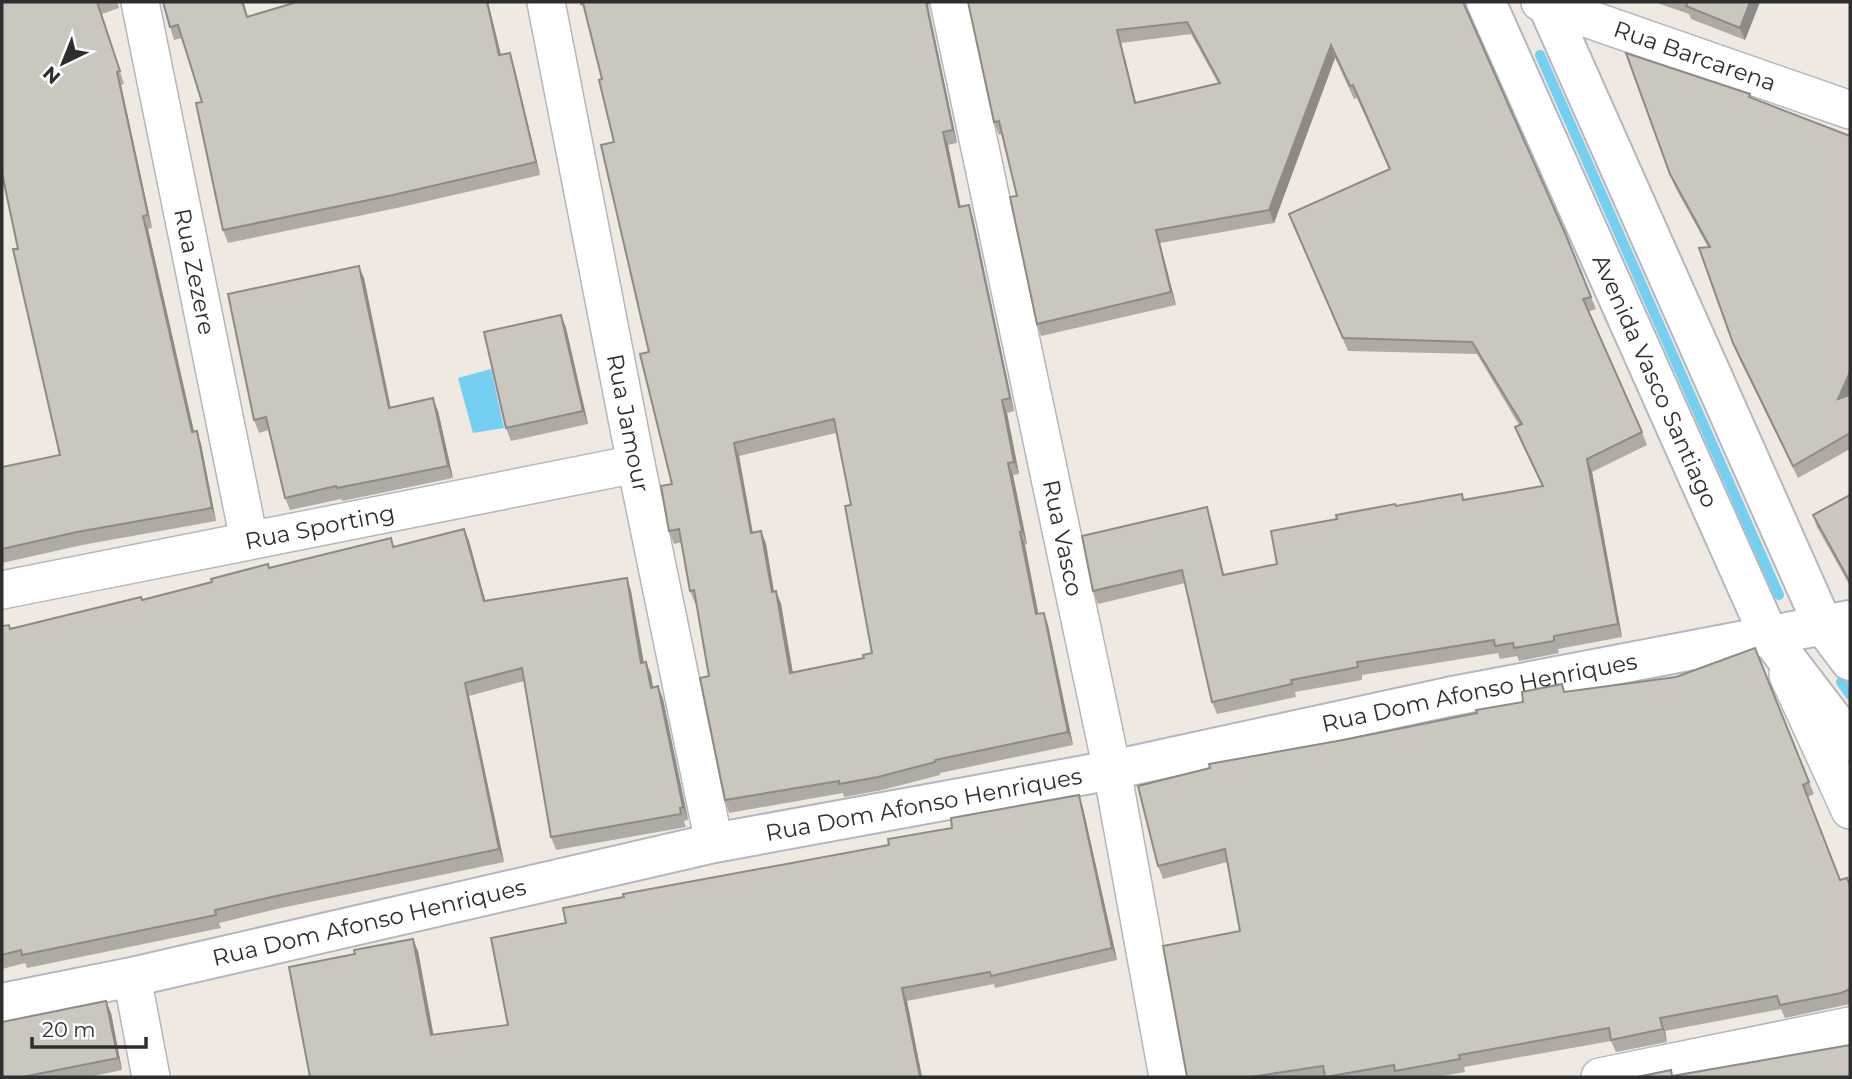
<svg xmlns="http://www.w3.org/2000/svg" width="1852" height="1079" font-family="Montserrat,sans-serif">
  <rect width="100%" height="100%" fill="#efe9e1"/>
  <!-- water -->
  <path fill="#75cff0" d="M491,369L504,428L473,433L458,378Z"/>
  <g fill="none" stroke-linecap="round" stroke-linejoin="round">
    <!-- stream -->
    <g stroke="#75cff0" stroke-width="10">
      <path d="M1540,55L1779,595"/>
      <path d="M1841,682L1850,695"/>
    </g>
    <defs>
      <g id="minor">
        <path id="s1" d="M140,2L249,540"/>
        <path id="s2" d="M546,2L636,464L714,843"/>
        <path id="s3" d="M949,2L1112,770L1168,1077"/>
        <path id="s4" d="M1540,2L1850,110"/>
        <path id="s5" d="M2,590L636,464"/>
        <path d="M1788,675L1850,810"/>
        <path d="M132,977L151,1077"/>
        <path d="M1600,1077L1850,1026"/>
      </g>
      <g id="tertiary">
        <path id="s6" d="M1486,2L1769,636L1850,742"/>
        <path d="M1546,2L1823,625L1850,661"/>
        <path id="s7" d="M2,1003L132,977L714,843L1112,770L1448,697L1850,620"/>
      </g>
    </defs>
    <!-- minor casing -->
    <use href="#minor" stroke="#b4b7c1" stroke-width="40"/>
    <!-- tertiary casing -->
    <use href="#tertiary" stroke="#b4b7c1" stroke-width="42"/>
    <!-- minor -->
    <use href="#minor" stroke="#fff" stroke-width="37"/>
    <!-- tertiary -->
    <use href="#tertiary" stroke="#fff" stroke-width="38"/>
  </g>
  <!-- wall -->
  <g fill="#afaba4" fill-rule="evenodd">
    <path d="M2,2H117L119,8L102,14L124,84L121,85L152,228L148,229L194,432L201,444L216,521L82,545L2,563V467L60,455L18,249Z"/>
    <path d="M244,2L248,17L297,2H488L501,55L514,66L540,175L397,208L228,243L223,230L202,102L182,38L174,40L170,27Z"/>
    <path d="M581,2H929L928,6L957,143L948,145L961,207L973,218L1014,411L1007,413L1019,474L1013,475L1027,544L1025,545L1038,614L1044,613L1048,625L1073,745L940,773V775L882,790L844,797L843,793L729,813L725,800L709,676L697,603H695L690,591L682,542L674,544L669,531L672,484L614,142L602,79L587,16ZM836,433L851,505L872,653L864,658L793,673L781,604L776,591H774L766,544L761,531L753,533L739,456Z"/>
    <path d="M968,2H1463L1591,297L1596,309L1588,312L1642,432L1647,445L1592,472L1622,637L1558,649L1559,653L1519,661L1517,656L1500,659L1498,653L1362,675V680L1295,692L1296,697L1217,714L1212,702L1185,583L1098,604L1093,591L1211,520L1224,575L1277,564L1337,519L1396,506L1464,500L1542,486L1520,440L1515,427L1519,425L1477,354L1348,351L1289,214L1389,169L1357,98L1354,99L1335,58L1274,223L1160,243L1176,305L1041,336L1037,324L1017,196L1002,134L999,135L994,122ZM1191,34L1218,83L1136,102L1121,43Z"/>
    <path d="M1654,2H1760L1745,40L1691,19L1689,14Z"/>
    <path d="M1626,53L1750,94L1751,97L1850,136V449L1798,478L1738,356L1699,248L1708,247L1675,187Z"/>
    <path d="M364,278L391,408L438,411L453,478L342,501L341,499L290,510L285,498L269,430L259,433L254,420Z"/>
    <path d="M561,315L566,328L588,424L511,441L506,428Z"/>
    <path d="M1850,495V586L1817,527L1813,515Z"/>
    <path d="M464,529L469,541L485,601L627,578L631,591L644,663L646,662L651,675L653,687L658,686L663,699L688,820L684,821L686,827L556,850L551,837L524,681L469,696L504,862L281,908L219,923L221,928L27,968L25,963L2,969V626L11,628L142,600L269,568L391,538L394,547Z"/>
    <path d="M1565,692L1809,782L1814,794L1808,797L1840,880L1850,886V1004L1785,1018L1781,1009L1665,1031L1667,1042L1616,1052L1611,1041L1464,1067L1465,1072L1436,1077H1187L1240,931L1227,862L1163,879L1158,866L1343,740L1477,713Z"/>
    <path d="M1083,808L1117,960L995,988L994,984L907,1001L922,1077H310L418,951L433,1035L508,1025L566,923L624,897Z"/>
    <path d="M111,1013L122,1070L89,1077H2Z"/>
  </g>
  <!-- shaded-wall -->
  <g fill="#8e8b86">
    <path d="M487,2H488L504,68L499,55Z"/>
    <path d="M926,2H929L928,6L957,143L953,130Z"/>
    <path d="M1750,2H1760L1745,40L1740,28Z"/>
    <path d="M1117,30L1121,43L1139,115L1135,103Z"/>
    <path d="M1331,45L1335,58L1274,223L1269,210Z"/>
    <path d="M510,53L514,66L540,175L536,162Z"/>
    <path d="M117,72L121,85L152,228L148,215Z"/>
    <path d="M943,132L948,145L963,220L959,207Z"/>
    <path d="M969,205L973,218L1014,411L1010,398Z"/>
    <path d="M143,216L148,229L197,445L192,432Z"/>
    <path d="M1156,230L1160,243L1176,305L1171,292Z"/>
    <path d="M359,266L364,278L393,421L389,408Z"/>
    <path d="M561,315L566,328L588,424L583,411Z"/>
    <path d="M1850,372V395L1838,399Z"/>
    <path d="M433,398L438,411L453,478L448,466Z"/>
    <path d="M1002,400L1007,413L1019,474L1014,462Z"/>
    <path d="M197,431L201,444L216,521L212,508Z"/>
    <path d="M734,443L739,456L755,546L751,533Z"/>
    <path d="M1587,459L1592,472L1622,637L1618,624Z"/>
    <path d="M1008,463L1013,475L1027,544L1022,531Z"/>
    <path d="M1207,507L1211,520L1227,588L1223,575Z"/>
    <path d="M464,529L469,541L489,614L484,601Z"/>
    <path d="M761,531L766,544L776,604L772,592Z"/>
    <path d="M1020,532L1025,545L1041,627L1036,614Z"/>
    <path d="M627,578L631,591L646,676L641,663Z"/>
    <path d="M776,591L781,604L795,686L790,673Z"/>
    <path d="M1044,613L1048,625L1073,745L1068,732Z"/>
    <path d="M646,662L651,675L655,700L651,688Z"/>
    <path d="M465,683L469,696L504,862L499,849Z"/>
    <path d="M658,686L663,699L688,820L683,807Z"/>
    <path d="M1079,795L1083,808L1117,960L1112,948Z"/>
    <path d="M413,939L418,951L436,1048L431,1035Z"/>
    <path d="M902,988L907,1001L922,1077H920Z"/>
    <path d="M106,1001L111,1013L122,1070L118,1058Z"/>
    <path d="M1660,1018L1665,1031L1667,1042L1663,1029Z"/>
  </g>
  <!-- building -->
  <g fill="#cbc7bf" stroke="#8e8b86" stroke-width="2" fill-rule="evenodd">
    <path d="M2,2H97L120,71L117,72L148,215L143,216L192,432L197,431L212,508L77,532L2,549V467L60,455L13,249H18L2,173Z"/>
    <path d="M163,2H242L247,17L297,2H487L499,55L510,53L536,162L393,195L223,230L196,103L202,102L178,25L170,27Z"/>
    <path d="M581,2H926L953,130L943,132L959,207L969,205L1010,398L1002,400L1014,462L1008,463L1022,531L1020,532L1036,614L1044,613L1068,732L935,760V762L878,777L839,784V781L725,800L700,678L709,676L694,590L690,591L679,529L669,531L661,486L672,484L640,354L649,352L601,145L614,142L599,80L602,79L583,3L581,4ZM834,419L851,505L845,506L872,653L863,655L864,658L790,673L776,591L772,592L761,531L751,533L734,443Z"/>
    <path d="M968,2H1463L1565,233L1591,297L1583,299L1642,432L1587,459L1618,624L1554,636V641L1514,648L1513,643L1495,646L1494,640L1357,662L1358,667L1291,680L1292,684L1212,702L1182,570L1093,591L1082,536L1207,507L1223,575L1277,564L1271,531L1337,519L1336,515L1395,504L1396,506L1462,494L1463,500L1543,486L1515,427L1522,424L1472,342L1343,338L1289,214L1390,169L1353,85L1350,86L1331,45L1269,210L1156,230L1171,292L1037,324L1010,197L1017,196L999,121L994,122ZM1187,22L1220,83L1135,103L1117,30Z"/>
    <path d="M1687,2H1750L1740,28L1686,6L1688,2Z"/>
    <path d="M1626,53L1750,94L1749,97L1850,136V372L1838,399L1850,395V433L1793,466L1733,343L1699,248L1710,247L1670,174Z"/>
    <path d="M359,266L389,408L433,398L448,466L337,488L336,486L285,498L266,417L254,420L228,294Z"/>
    <path d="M561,315L583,411L506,428L484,332Z"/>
    <path d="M1850,495V582L1813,515Z"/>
    <path d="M464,529L484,601L627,578L641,663L646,662L651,688L658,686L683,807L680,808L681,814L551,837L522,668L465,683L499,849L276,896L215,910L216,915L22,955L21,950L2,955V626L9,625L10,629L141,597L142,600L212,582L211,579L268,564L269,568L391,538L393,547Z"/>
    <path d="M1755,648L1809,782L1803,785L1840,880L1847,878L1850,886V989L1841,993L1780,1005L1777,996L1660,1018L1663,1029L1611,1040L1609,1028L1459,1055L1460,1059L1395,1071L1394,1065L1325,1077L1323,1066L1250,1077H1187L1163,946L1240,931L1225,849L1158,866L1138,786L1210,768L1209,764L1343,740L1477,713L1476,710L1523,702L1522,692L1562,684L1564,692L1676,677Z"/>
    <path d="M1079,795L1112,948L991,976L990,972L902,988L920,1077H310L289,967L355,954L354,950L413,939L431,1035L508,1025L491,938L566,923L563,908L624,897L623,894L889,845L888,839L952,828L951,818Z"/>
    <path d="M106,1001L118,1058L22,1077H2V1022Z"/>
    <path d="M1850,1045V1077H1637L1671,1070L1672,1076Z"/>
  </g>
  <g text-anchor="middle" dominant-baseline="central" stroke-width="5" stroke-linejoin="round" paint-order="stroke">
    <!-- street labels -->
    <g font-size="23" fill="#2e2e2e" stroke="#fff">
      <text stroke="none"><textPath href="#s4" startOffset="164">Rua Barcarena</textPath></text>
      <text stroke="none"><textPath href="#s1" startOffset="275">Rua Zezere</textPath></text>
      <text stroke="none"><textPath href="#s6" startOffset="415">Avenida Vasco Santiago</textPath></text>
      <text stroke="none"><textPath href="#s2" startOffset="429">Rua Jamour</textPath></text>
      <text stroke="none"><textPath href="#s5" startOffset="324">Rua Sporting</textPath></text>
      <text stroke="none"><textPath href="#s3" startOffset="548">Rua Vasco</textPath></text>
      <text stroke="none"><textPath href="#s7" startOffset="1510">Rua Dom Afonso Henriques</textPath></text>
      <text stroke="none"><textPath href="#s7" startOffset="943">Rua Dom Afonso Henriques</textPath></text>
      <text stroke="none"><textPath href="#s7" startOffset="376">Rua Dom Afonso Henriques</textPath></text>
    </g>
  </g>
  <!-- border -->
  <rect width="1852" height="1079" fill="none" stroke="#2e2e2e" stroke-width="7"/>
  <!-- north arrow -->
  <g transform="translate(63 63) rotate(223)" stroke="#ffffff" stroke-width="5" paint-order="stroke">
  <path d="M0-5L12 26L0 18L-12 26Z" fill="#2e2e2e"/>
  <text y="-10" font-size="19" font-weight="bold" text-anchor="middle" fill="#2e2e2e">N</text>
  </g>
  <!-- scale -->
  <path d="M32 1037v10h114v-10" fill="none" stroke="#2e2e2e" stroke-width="3.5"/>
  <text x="42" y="1037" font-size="21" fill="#2e2e2e" stroke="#ffffff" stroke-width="5" paint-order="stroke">20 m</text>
</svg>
